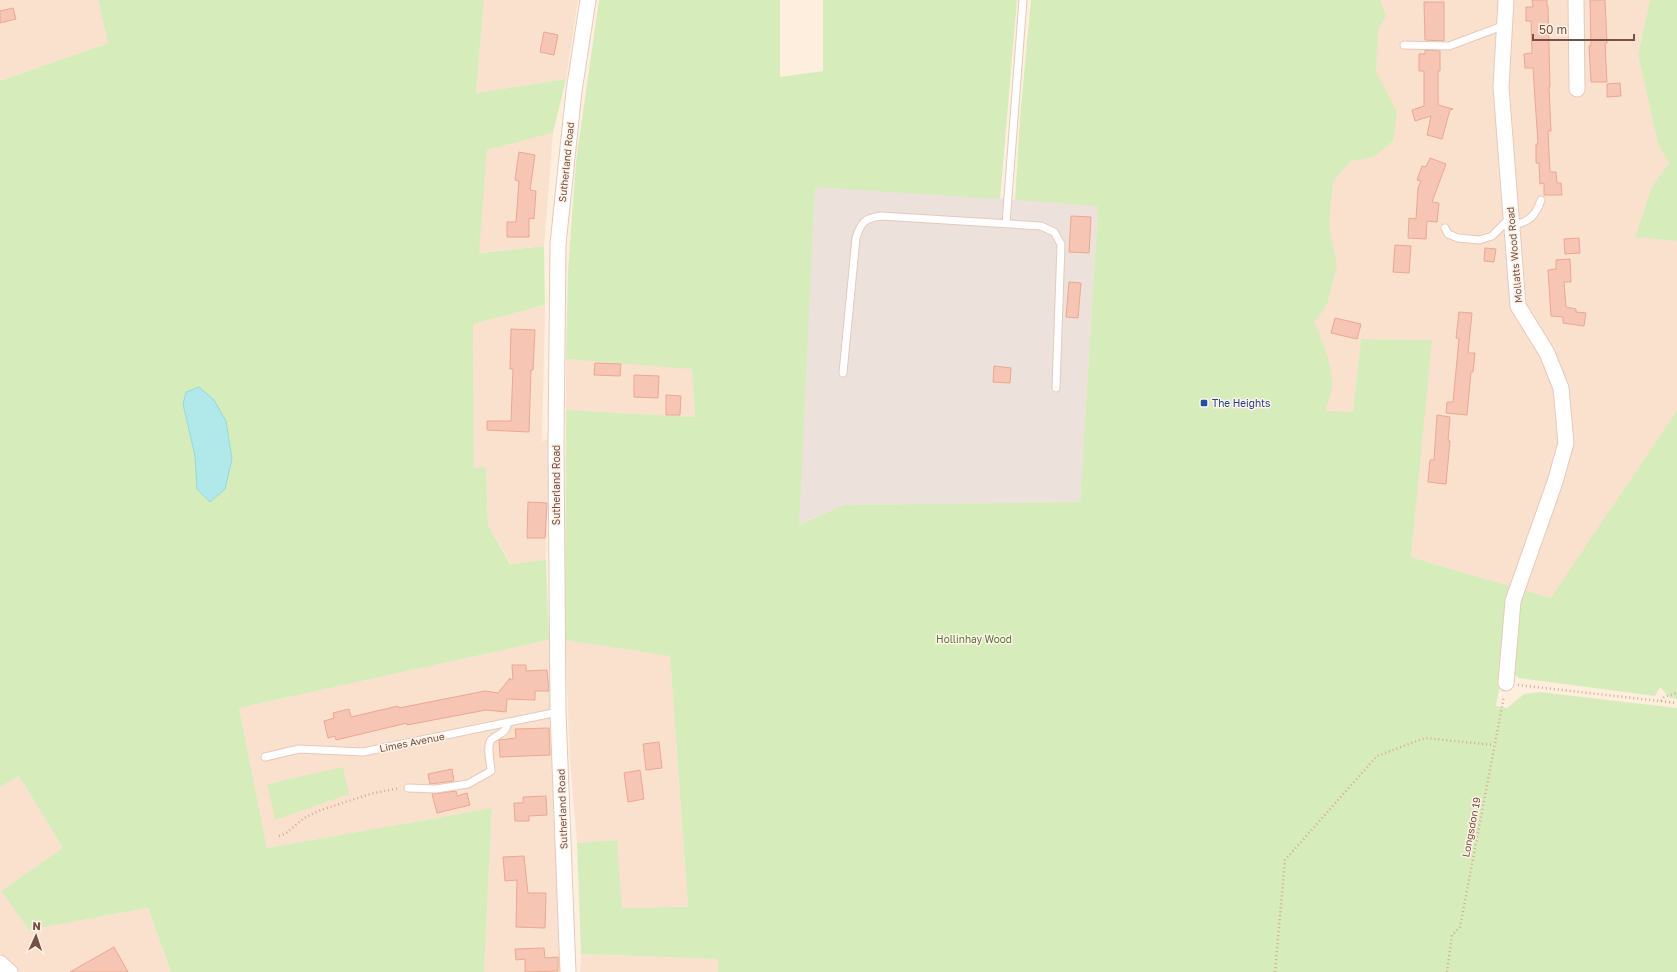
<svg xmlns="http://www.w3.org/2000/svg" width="1677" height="972" font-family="'Golos Text',sans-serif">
  <rect width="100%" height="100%" fill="#feeede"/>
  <!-- residential -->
  <g fill="#f9e1ce">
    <path d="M0,0H98L108,43L0,81Z"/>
    <path d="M484,0H578L566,79L476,93Z"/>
    <path d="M1311,0H1650L1638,55L1658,144L1669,163L1652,186L1635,237L1677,241V410L1551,599L1411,557L1431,340L1361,339L1353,413L1263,409Z"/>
    <path d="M553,133L544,246L478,253L487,150Z"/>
    <path d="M545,305L542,441L550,439L546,560L511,564L488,525L486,468L474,469L473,324Z"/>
    <path d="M566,359L692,368L695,417L566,410Z"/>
    <path d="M549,640L555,743L562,972H484L492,808L267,848L239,708Z"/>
    <path d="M565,640L670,655L688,908H621L617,840L577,843L570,760Z"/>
    <path d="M19,776L63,848L2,891L29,930L148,908L171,972H19L0,953V787Z"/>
    <path d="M581,954L718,959V972H580Z"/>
  </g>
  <!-- industrial -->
  <path fill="#ece1db" d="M815,186L1098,205L1080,502L843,505L798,525Z"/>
  <!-- green -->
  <g fill="#d6edbb">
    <path d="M98,0H484L476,93L566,79L553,133L487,150L479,253L544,246L545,305L473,324L474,468L486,467L488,525L510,564L546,560L549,640L239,708L267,848L492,808L484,972H171L148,908L29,930L1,891L63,848L19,776L0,787V81L108,43Z"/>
    <path d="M599,0H780V77L823,71V0H1017L1000,199L815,187L799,525L843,505L1080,502L1098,206L1015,200L1020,118L1031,0H1380L1386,16L1378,30L1376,72L1397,112L1393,141L1374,157L1351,161L1333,181L1329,224L1337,266L1327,304L1323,311L1314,322C1322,340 1334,367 1332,387C1331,395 1327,404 1325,411L1353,412L1361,339L1432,340L1411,557L1512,587L1503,670L1496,706L1507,708L1524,694L1540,692L1677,708V972H718V959L581,954L577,843L617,840L622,908L688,907L670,656L565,640L566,410L695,417L692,369L566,359L568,271L576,161Z"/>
    <path d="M1650,0H1677V241L1635,237L1652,186L1669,163L1658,144L1638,55Z"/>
    <path d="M1677,410V699L1670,698L1660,687L1655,696L1519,678L1512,672L1515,622L1523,590L1551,598Z"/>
    <path d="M343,767L349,794L275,820L267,784Z"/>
  </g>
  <!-- water -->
  <path fill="#b1e8e9" stroke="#96dadc" d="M199,387L214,400L226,421L232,459L225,489L210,502L197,489L195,456L183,404L186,392Z"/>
  <!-- building -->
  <g fill="#f6c5b3" stroke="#eba892">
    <path d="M1532,0H1547V6H1548L1550,87H1549L1551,131H1548L1550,172H1556L1557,183H1561L1562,195H1544V183L1540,184L1539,163H1536V144H1538L1533,68H1525L1524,54L1532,53L1531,21H1526V7H1533Z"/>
    <path d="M1590,0H1605L1607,43H1605L1607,82H1591L1589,46H1591Z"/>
    <path d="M1424,2H1444V41L1425,40Z"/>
    <path d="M13,8L16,19L0,23V11Z"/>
    <path d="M544,32L558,35L554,55L540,52Z"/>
    <path d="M1425,50L1440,51V71H1438V105L1453,109L1450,110L1442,139L1427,135L1431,116L1415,121L1412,110L1424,106V71H1419V54H1425Z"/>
    <path d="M1620,83L1621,96L1607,97V84Z"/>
    <path d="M519,152L535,155L530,190L536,191L534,219L529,218V237H507V222H516L519,181L515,180Z"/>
    <path d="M1430,158L1446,164L1432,202L1439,203L1437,222L1427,221L1426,239L1408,238L1409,218L1416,219L1418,188L1421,181L1417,180L1422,166L1426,167Z"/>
    <path d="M1071,216L1091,217L1089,253L1069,252Z"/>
    <path d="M1579,238L1580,253L1565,254L1564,239Z"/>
    <path d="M1395,245L1411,246L1409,273L1393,272Z"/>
    <path d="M1485,248L1496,249L1494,262L1484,261Z"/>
    <path d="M1570,259L1571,282H1564L1566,307L1576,309V312L1586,313L1584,326L1563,323V317L1551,316L1548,270L1556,269V260Z"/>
    <path d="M1069,282L1081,283L1078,318L1066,317Z"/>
    <path d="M1459,312L1472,313L1468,353H1475L1473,372H1471L1467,415L1446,413L1447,402H1453L1459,339L1456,338Z"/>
    <path d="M1335,318L1361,324L1357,339L1331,333Z"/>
    <path d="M511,329L535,330L533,370H531L529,432L487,430V421H511L513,369H510Z"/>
    <path d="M595,363L621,364L620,376L594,375Z"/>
    <path d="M994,366L1011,368L1010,383L993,382Z"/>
    <path d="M634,375L659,376L658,398L634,397Z"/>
    <path d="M666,395L681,396L680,415H666Z"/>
    <path d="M1437,415L1450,417L1448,441H1450L1446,484L1428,482L1430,460H1434Z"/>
    <path d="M528,502L547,503L545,538H527Z"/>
    <path d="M512,665H526V671L547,670L549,691H535V700L507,699L506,712L486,710L407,725V723L336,740L335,736L328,738L324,721L334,718L333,713L349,709L351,717L398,706L399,708L485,691L498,693L510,678L509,680L513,679Z"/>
    <path d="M549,728L550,755L500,757L499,740L516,738L515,729Z"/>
    <path d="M659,742L662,768L646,770L643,744Z"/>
    <path d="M452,769L454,781L430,784L428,774Z"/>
    <path d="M640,770L644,799L628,802L624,773Z"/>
    <path d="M456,791L457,796L467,793L470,805L437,813L432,794Z"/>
    <path d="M546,796L547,815L529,816V821H515L514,803H523V797Z"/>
    <path d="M524,856L528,893H546L545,928L516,927L517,880L505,881L503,857Z"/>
    <path d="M114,947L128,972H70Z"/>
    <path d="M544,948L545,958L558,957V971L525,972V959L516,960L515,949Z"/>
  </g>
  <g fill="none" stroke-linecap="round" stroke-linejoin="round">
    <defs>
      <g id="lane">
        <path d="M1404,45L1449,46L1505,25"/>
        <path d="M1006,223L1023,0"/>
        <path d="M1512,225C1528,223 1536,216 1541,200"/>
        <path d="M1445,228L1448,234L1458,238L1479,240L1492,236L1510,218"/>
        <path d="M843,373L856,238C861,222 865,218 881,216L1041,226L1054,232L1061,244L1056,388"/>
        <path d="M265,757L299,749L363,752L558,712"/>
        <path d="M408,788L436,789L468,784L491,771C491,763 486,747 491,740C499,732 505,736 508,722"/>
      </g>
      <g id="street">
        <path d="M1506,0L1501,87L1518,306L1547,353L1561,388L1566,443L1555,482L1513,601L1506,683"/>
        <path d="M1576,0L1577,89"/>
        <path d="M0,963L10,972"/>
        <path d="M568,972L558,712L556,443L558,244L574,91L588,0"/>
      </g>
    </defs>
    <!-- lane casing -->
    <use href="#lane" stroke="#e5cabc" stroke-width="9"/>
    <!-- street casing -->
    <use href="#street" stroke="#e5cabc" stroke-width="17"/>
    <!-- path -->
    <g stroke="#dba896" stroke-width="2.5" stroke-dasharray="1 3" stroke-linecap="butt">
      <path d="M1518,685L1677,703"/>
      <path d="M1661,701L1664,697L1677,693"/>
      <path d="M279,836L285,834L304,818L321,810L370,794L399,788"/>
      <path d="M1275,972L1285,860L1377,756L1425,738L1494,745"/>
      <path d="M1447,972L1452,935L1460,927L1504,696"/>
    </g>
    <!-- lane -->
    <use href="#lane" stroke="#fff" stroke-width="7"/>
    <!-- street -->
    <use href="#street" stroke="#fff" stroke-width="15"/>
  </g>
  <!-- markers -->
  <rect fill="#1a4fb4" stroke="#fff2e6" stroke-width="1.5" x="1200" y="399" width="8" height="8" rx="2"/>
  <g text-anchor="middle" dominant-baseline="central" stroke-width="3" stroke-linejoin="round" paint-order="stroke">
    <!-- street labels -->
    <g font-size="10" fill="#765044" stroke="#fff2e6">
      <text transform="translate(566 162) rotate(-84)">Sutherland Road</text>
      <text transform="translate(1514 255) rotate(-95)">Mollatts Wood Road</text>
      <text transform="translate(556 485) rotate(-90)">Sutherland Road</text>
      <text transform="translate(412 742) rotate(-11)">Limes Avenue</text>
      <text transform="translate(562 809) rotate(-92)">Sutherland Road</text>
      <text transform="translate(1471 827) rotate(-79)">Longsdon 19</text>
    </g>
    <!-- transit labels -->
    <g font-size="10" fill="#164399" stroke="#fff2e6" text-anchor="start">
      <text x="1212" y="403">The Heights</text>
    </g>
    <!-- park labels -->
    <g font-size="10" fill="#537838" stroke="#fff2e6">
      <text x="974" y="639">Hollinhay Wood</text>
    </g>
  </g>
  <!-- north arrow -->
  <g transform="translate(36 936) rotate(3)" stroke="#fff2e6" stroke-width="3" paint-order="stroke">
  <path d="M0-3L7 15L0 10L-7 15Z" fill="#765044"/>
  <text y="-6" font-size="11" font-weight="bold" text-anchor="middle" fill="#765044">N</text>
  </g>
  <!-- scale -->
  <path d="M1533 34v6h101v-6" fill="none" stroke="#765044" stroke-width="2"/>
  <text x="1539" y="34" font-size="12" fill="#765044" stroke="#fff2e6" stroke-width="3" paint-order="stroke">50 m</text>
</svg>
